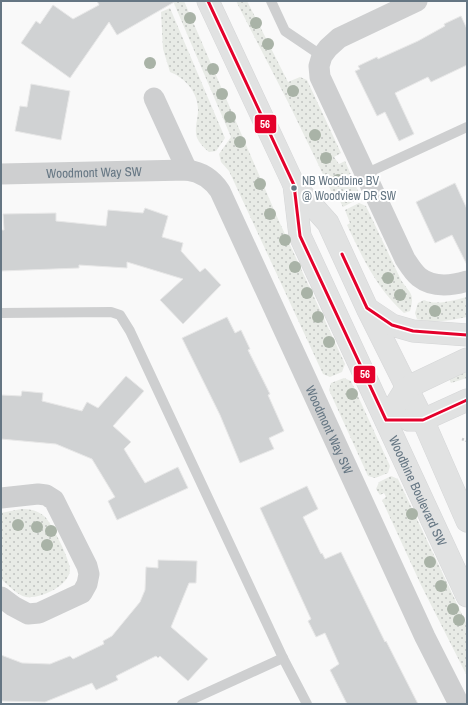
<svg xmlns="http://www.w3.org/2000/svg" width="468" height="705" font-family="'Archivo Narrow',sans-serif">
  <defs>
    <pattern id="grass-dots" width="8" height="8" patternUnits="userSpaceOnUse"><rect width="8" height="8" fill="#e8ebe6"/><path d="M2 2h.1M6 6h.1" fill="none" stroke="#c0c3c0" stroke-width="1.8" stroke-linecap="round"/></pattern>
  </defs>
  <rect width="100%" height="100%" fill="#f9f9f9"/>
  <!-- grass -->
  <g fill="url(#grass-dots)">
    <path d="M173,1H184L278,219L345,364L342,372L330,377L323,374L229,171L221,162L219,154L231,137Z"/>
    <path d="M236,1H247L288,82L300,77L307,80L341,153L334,157L339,164L345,161L358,191V199L343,207L337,195L334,197L290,106Z"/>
    <path d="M170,8L225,138L216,151L209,152C204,148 200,144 197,138C194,128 198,119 198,110C198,92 185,78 170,72L163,49L161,12Z"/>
    <path d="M359,203L366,206L401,280C410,294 415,292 410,311L404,313C377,289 362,257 347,225L350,223L345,210Z"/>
    <path d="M467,297V317C451,320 434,324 417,319L415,313L418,303L424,300C437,306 454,300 467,297Z"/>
    <path d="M467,371V378L451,383L449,379Z"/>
    <path d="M344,378L351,381L390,466L388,473L375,478L368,476L329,390L331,383Z"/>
    <path d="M391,476L398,479L467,625V676L421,585L382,500L386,497L384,493L380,495L376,489L379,482Z"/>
    <path d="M21,509C30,509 37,510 44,516C51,521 71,562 70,570C69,586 40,599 26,597C17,595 8,585 1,579V513Z"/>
  </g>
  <!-- building -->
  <g fill="#d0d2d3" stroke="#e8e8e8">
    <path d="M97,1H176L117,35L109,22L70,78L21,43L36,21L40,24L53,5L73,19L99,5Z"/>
    <path d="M461,16L467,29V65L431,82L428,77L395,93L414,134L399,141L385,112L377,116L355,71L360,69L358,66L377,57L378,59L418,41L445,26L444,24Z"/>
    <path d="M31,84L70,91L61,140L15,131L20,106L27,107Z"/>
    <path d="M455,183L467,209V265L452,235L435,243L416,202Z"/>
    <path d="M145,208L168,216L162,237L183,243L181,251L200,272L205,268L221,285L183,324L160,300L183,279L127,262V268L79,265V268L1,271V230H4L3,214L56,213V221L106,226L108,210L143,213Z"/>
    <path d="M227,317L235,333L241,330L250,349L248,350L270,394L268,395L284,431L269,438L274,449L240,463L220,415L182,338Z"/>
    <path d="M126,376L144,391L113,426L131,442L124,449L145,483L178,467L188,488L117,520L108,501L115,497L92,459L56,444L1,439V395L21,396L22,391L43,393L42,401L82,411L87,402L98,408Z"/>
    <path d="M307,486L318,509L303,517L321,554L322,553L325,559L341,552L385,642L386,641L418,704H347L330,670L339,664L325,633L316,637L308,621L311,619L260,508Z"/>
    <path d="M158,560L197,561L196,583H189L171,627L208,659L188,681L160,656L158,658L156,656L116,676L118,680L96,690L92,683L45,702L1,701V655L22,663L50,664L70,656L73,659L104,644L103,641L112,636L140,602L145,590L146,567L158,568Z"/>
  </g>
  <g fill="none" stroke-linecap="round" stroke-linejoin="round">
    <defs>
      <g id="secondary">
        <path d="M208,1L294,185L328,223L367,308L423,420L467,521"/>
        <path id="s2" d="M294,185L300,236L467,596"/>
        <path d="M368,309L392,325L413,331L467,335"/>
        <path d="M386,420L406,388L467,359"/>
        <path d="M409,420H423L467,400"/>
      </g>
    </defs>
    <!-- secondary casing -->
    <use href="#secondary" stroke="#d5d6d7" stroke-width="23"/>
    <!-- path -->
    <path stroke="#cbcccd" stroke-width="2.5" stroke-dasharray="2 2" stroke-linecap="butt" d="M462,439L467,441"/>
    <!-- lane -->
    <g stroke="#cecfd0" stroke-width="10">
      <path d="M271,1L285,31L322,56"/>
      <path d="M365,174L467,127"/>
      <path d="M1,313L111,312L120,315L130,331L283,658L307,704"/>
      <path d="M182,704L283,658"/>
    </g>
    <!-- street -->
    <g stroke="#cecfd0" stroke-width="21">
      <path d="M417,1L339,38L328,48L322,56L319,66L320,77L405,259C409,265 413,272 419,277C433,288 451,286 467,281"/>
      <path d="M154,98L187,170"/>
      <path id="s1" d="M1,174L187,170C202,172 212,179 220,191L425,637L459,704"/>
      <path d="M1,498L38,494L46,495L54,500L87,566L89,574L87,584L82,593L39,613L28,614L13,606L1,597"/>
    </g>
    <!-- secondary -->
    <use href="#secondary" stroke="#e1e2e2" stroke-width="22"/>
    <defs>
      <g id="bus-1">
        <path d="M208,1L294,185L300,236L386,420H423L467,400"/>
        <path d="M342,254L367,308L392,325L413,331L467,335"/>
      </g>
    </defs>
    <!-- bus-1 casing -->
    <use href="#bus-1" stroke="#fff" stroke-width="6"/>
    <!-- bus-1 -->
    <use href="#bus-1" stroke="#e4002b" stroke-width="3"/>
  </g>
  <!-- trees -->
  <g fill="#a9b3a7">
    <circle cx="190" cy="18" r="6"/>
    <circle cx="256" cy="23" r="6"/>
    <circle cx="268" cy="44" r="6"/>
    <circle cx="150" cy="63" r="6"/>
    <circle cx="213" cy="69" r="6"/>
    <circle cx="293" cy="91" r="6"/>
    <circle cx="222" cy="94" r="6"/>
    <circle cx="230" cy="117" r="6"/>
    <circle cx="315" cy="135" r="6"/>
    <circle cx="240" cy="142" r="6"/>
    <circle cx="326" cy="158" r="6"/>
    <circle cx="338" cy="180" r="6"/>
    <circle cx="260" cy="184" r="6"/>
    <circle cx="270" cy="214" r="6"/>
    <circle cx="285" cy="240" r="6"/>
    <circle cx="295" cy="267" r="6"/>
    <circle cx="388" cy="278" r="6"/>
    <circle cx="307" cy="293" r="6"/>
    <circle cx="400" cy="295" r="6"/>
    <circle cx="435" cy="311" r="6"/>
    <circle cx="318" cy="317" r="6"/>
    <circle cx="329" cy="342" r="6"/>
    <circle cx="352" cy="394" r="6"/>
    <circle cx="412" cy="514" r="6"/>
    <circle cx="18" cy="525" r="6"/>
    <circle cx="37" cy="527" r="6"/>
    <circle cx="51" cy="531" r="6"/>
    <circle cx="47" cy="545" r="6"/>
    <circle cx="430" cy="562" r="6"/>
    <circle cx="441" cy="586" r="6"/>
    <circle cx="453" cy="609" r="6"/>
    <circle cx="459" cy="620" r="6"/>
  </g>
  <!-- markers -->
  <circle fill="#657683" stroke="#fff" stroke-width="1.5" cx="294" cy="188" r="3.5"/>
  <g text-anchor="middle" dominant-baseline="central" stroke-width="4" stroke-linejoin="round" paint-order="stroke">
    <!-- bus labels -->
    <g font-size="12" fill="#657683" stroke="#fff" text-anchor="start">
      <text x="302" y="181">NB Woodbine BV<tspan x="302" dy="15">@ Woodview DR SW</tspan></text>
    </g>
    <!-- street labels -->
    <g font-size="13" fill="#657683" stroke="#fff">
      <text stroke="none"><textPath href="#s1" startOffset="93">Woodmont Way SW</textPath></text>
      <text stroke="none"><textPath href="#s1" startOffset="489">Woodmont Way SW</textPath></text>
      <text stroke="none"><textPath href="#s2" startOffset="332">Woodbine Boulevard SW</textPath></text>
    </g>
  </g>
  <g stroke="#fff" stroke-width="1.5">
    <rect x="254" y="114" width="23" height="20" rx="4" fill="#e4002b"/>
    <rect x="353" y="365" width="23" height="19" rx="4" fill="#e4002b"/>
  </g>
  <g font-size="11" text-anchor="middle" font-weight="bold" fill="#fff">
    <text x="265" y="128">56</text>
    <text x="365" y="378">56</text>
  </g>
  <!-- border -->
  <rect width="468" height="705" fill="none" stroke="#657683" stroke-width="4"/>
</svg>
